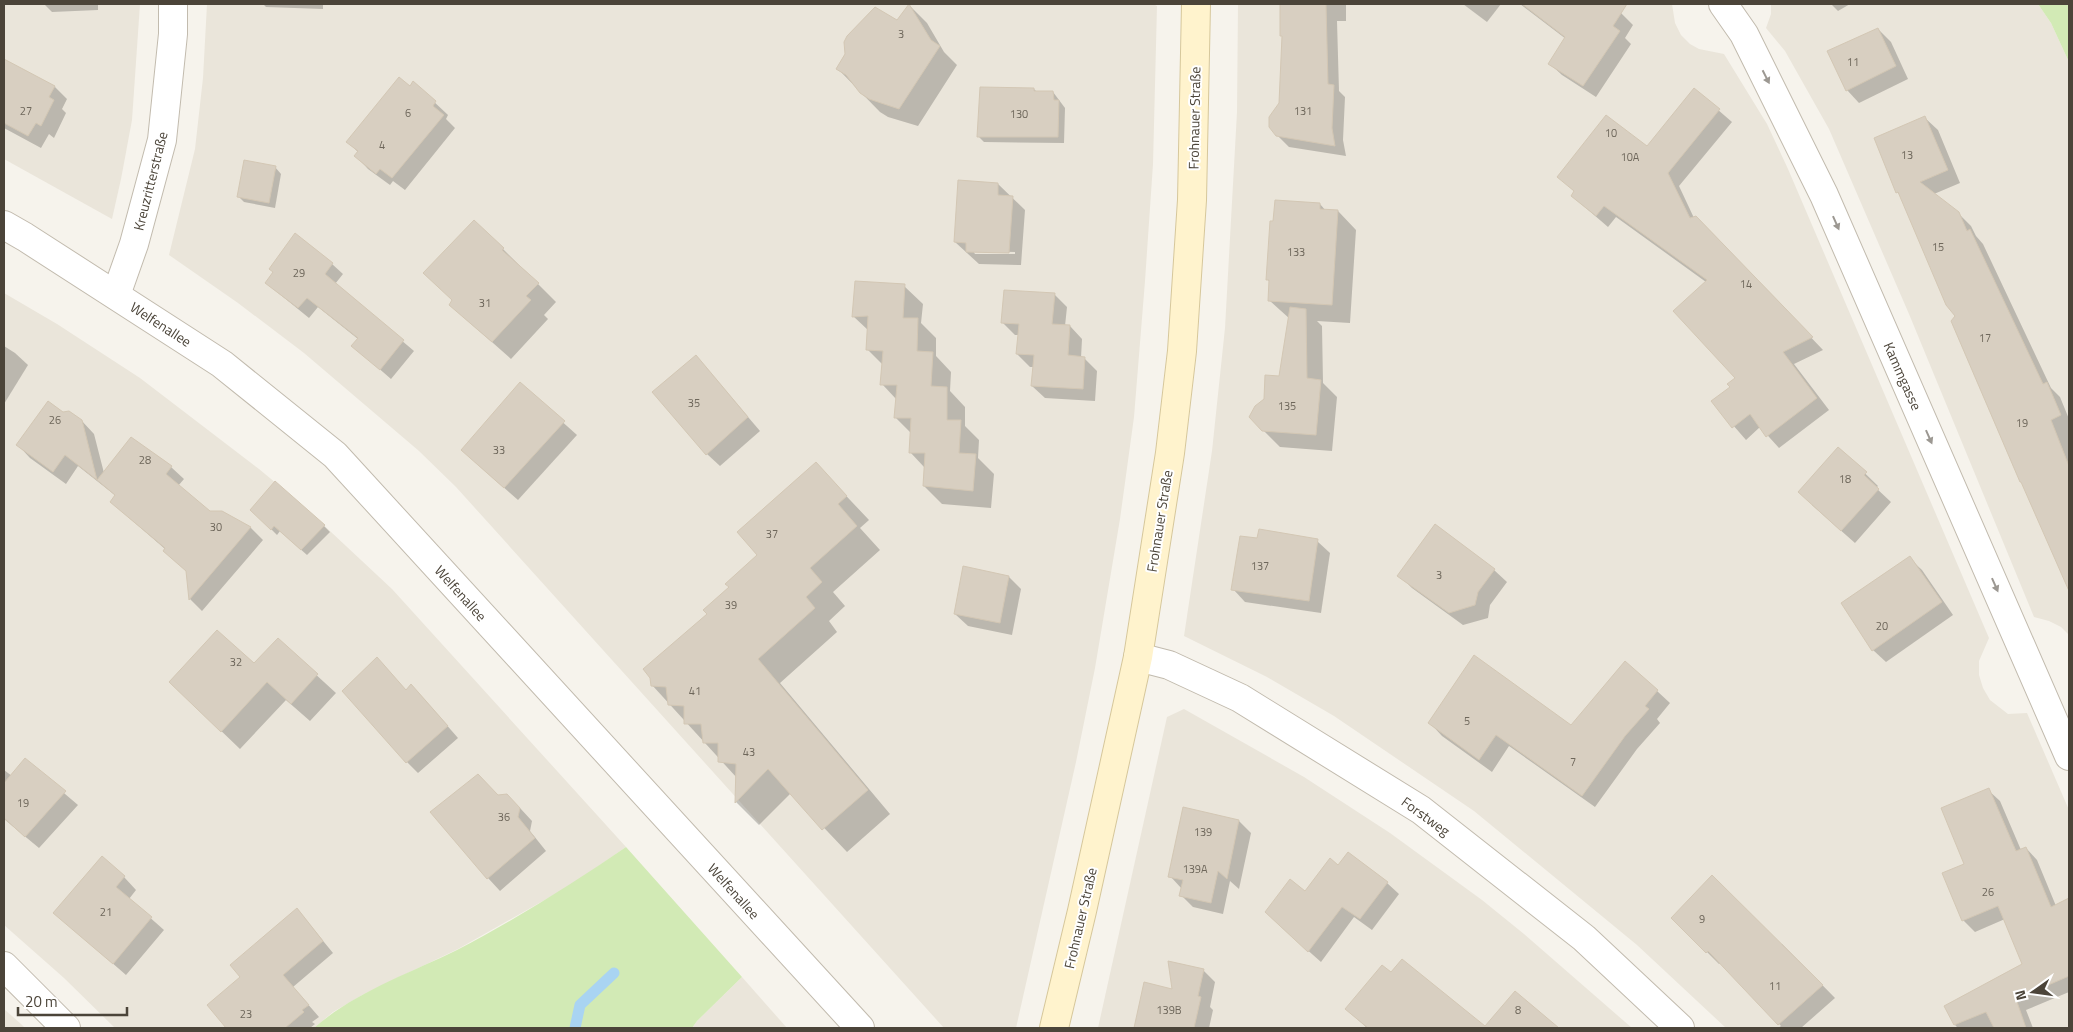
<svg xmlns="http://www.w3.org/2000/svg" width="2073" height="1032" font-family="'Titillium Web',sans-serif">
  <rect width="100%" height="100%" fill="#f6f3ec"/>
  <!-- residential -->
  <g fill="#eae5da">
    <path d="M4,4H140L132,120L121,179L112,219L4,159Z"/>
    <path d="M207,4H1153L1157,6L1153,164L1145,281L1134,417L1120,519L1095,668L1076,762L1016,1028H944L456,487L419,451L304,353L238,303L169,255L195,149L203,78Z"/>
    <path d="M1238,4H1672L1675,23L1681,35L1690,44L1699,49L1724,54L1767,124L1788,169L1989,638L1979,661V675L1983,688L1990,700L2008,714L2027,713L2069,810V1028H1726L1637,945L1474,811L1334,716L1267,677L1184,636L1212,451L1225,328L1237,112Z"/>
    <path d="M1771,4H2038L2051,23L2069,62V635L2061,627L2049,621L2034,617L1909,314L1829,129L1785,51L1766,28L1771,14Z"/>
    <path d="M4,293L57,324L140,378L259,469L300,503L392,589L626,847L571,885L458,949L364,994L333,1012L314,1028H115L64,978L4,925Z"/>
    <path d="M1184,709L1304,777L1390,833L1482,900L1524,934L1632,1028H1098L1167,717Z"/>
    <path d="M742,977L787,1028H692L697,1021Z"/>
    <path d="M4,1009L21,1024L25,1028H4Z"/>
  </g>
  <!-- green -->
  <g fill="#d2eab5">
    <path d="M2038,4H2069V62L2051,23Z"/>
    <path d="M626,847L742,977L697,1021L692,1028H314C355,992 408,974 457,950C515,920 572,884 626,847Z"/>
  </g>
  <!-- shadow -->
  <g fill="#0003" fill-rule="evenodd">
    <path d="M44,4H98V10L52,12Z"/>
    <path d="M263,4H323V9L266,7Z"/>
    <path d="M1280,4H1346V21H1337L1339,91L1345,97L1343,140L1346,156L1289,147L1277,135L1280,103L1283,37L1281,35L1280,26Z"/>
    <path d="M1463,4H1501L1487,22Z"/>
    <path d="M1520,4H1607L1621,13L1633,25L1625,38L1631,44L1596,97L1562,75L1550,64L1566,39Z"/>
    <path d="M1831,4H1850L1838,11Z"/>
    <path d="M909,5L927,23L944,52L957,65L918,126L888,117L880,112L838,69L898,22Z"/>
    <path d="M1878,29L1891,42L1908,79L1859,103L1847,90Z"/>
    <path d="M4,61L55,87L67,99L62,109L66,113L54,138L49,134L41,148L4,128Z"/>
    <path d="M414,83L448,115L446,119L455,128L405,190L393,181L390,185L368,169L356,156L358,152L348,142Z"/>
    <path d="M1034,89L1037,92H1053L1065,108L1064,143L984,142L978,136Z"/>
    <path d="M1695,90L1732,122L1679,186L1694,218L1708,229L1823,350L1794,364L1829,410L1779,448L1760,427L1746,440L1712,401L1732,387L1737,378L1706,282L1616,217L1608,227L1572,196L1575,192L1559,176L1647,148Z"/>
    <path d="M1925,118L1938,130L1960,183L1934,194L1958,213L1971,226L1976,236L1983,244L2051,388L2060,397L2069,419V578L2061,570L1957,315L1902,197L1897,192Z"/>
    <path d="M275,167L281,174L275,208L244,202L238,196Z"/>
    <path d="M998,184L1025,210L1021,265L979,264L955,242ZM973,251L1015,252V254H975Z"/>
    <path d="M1320,204L1326,211H1338L1356,230L1350,323L1317,321L1322,326L1323,383L1337,397L1332,451L1280,447L1263,430L1265,400L1280,377L1290,319L1270,301V282L1267,279Z"/>
    <path d="M503,249L556,302L544,315L548,319L511,359L450,305Z"/>
    <path d="M332,264L343,274L335,284L414,351L391,379L353,346L358,339L318,307L309,318L266,283L274,273Z"/>
    <path d="M904,286L923,304L921,323L936,338V356L951,372L950,391L965,407V426L979,440L978,458L994,474L991,508L942,504L924,486L925,468L910,452L911,433L896,418L897,400L882,384L883,365L867,349L869,331L853,316Z"/>
    <path d="M1054,294L1067,307L1065,326H1070L1082,339L1081,358H1084L1097,371L1095,401L1045,398L1032,386L1034,367H1030L1017,354L1019,335H1015L1003,323Z"/>
    <path d="M4,346L15,353L28,365L4,404Z"/>
    <path d="M696,356L760,431L720,466L707,454Z"/>
    <path d="M520,384L577,435L518,500L475,462Z"/>
    <path d="M63,414L81,420L94,434L104,473L171,467L184,479L178,486L210,513L221,512L251,528L263,540L202,611L190,599L188,572L164,551L165,549L111,502L116,496L78,466L66,484L30,458L18,445Z"/>
    <path d="M1839,448L1878,486L1876,488L1891,502L1855,543L1812,505Z"/>
    <path d="M816,464L869,520L860,528L880,550L833,592L845,606L829,621L837,632L780,683L890,814L847,852L791,793L759,825L736,802L737,778L652,685L759,555Z"/>
    <path d="M252,510L324,526L330,532L307,555L280,531L277,535Z"/>
    <path d="M1435,526L1494,570L1507,582L1490,605L1488,618L1463,625L1412,588L1399,575Z"/>
    <path d="M1258,539L1317,541L1330,553L1321,613L1245,602L1233,589Z"/>
    <path d="M1909,558L1922,570L1953,615L1886,662L1873,650Z"/>
    <path d="M1009,577L1021,589L1012,635L968,626L955,614Z"/>
    <path d="M278,640L336,693L310,721L286,700L240,749L189,700L254,665Z"/>
    <path d="M377,659L406,691L423,698L458,738L418,773L407,762Z"/>
    <path d="M1657,691L1670,703L1657,719L1660,723L1637,749L1595,807L1509,746L1492,772L1442,736L1430,723L1571,726Z"/>
    <path d="M25,760L78,805L39,848L4,819V770L12,776Z"/>
    <path d="M1988,790L2000,801L2021,850L2026,848L2037,860L2056,906L2069,900V992L2026,1010L2033,1028H1958L1955,1025L2024,965L2005,919L1975,932L1963,920L1966,864Z"/>
    <path d="M498,796L520,808L532,821L530,831L546,851L500,891L488,878Z"/>
    <path d="M1239,821L1251,833L1239,889L1230,881L1223,914L1193,907L1181,895L1182,889L1170,876Z"/>
    <path d="M1338,867L1387,883L1399,894L1372,930L1354,917L1321,962L1278,924L1305,893Z"/>
    <path d="M124,877L136,890L129,899L164,930L126,975L55,913Z"/>
    <path d="M297,909L333,953L293,987L319,1017L312,1022L315,1024L310,1028H228L209,1005L242,977Z"/>
    <path d="M1673,918L1780,946L1782,944L1835,998L1801,1028H1778L1781,1026L1721,963L1719,964Z"/>
    <path d="M1203,970L1215,982L1210,1007L1213,1010L1209,1028H1136L1145,984L1173,991Z"/>
    <path d="M1391,974L1457,1008L1440,1028H1367L1346,1009Z"/>
    <path d="M1515,993L1557,1028H1485Z"/>
  </g>
  <g fill="none" stroke-linecap="round" stroke-linejoin="round">
    <!-- stream -->
    <path stroke="#a9d4f2" stroke-width="11" d="M575,1028L580,1005L614,973"/>
  </g>
  <!-- building -->
  <g fill="#d8cfc1" stroke="#d3c7b4">
    <path d="M909,4L931,40L940,46L899,109L869,99L860,93L846,75L836,69L845,54L844,42L847,36L875,7L897,20Z"/>
    <path d="M1280,4H1326L1328,84L1334,85L1332,128L1335,146L1276,136L1269,127V117L1279,103L1282,36H1280Z"/>
    <path d="M1522,4H1627L1613,26L1620,31L1583,86L1548,64L1565,37Z"/>
    <path d="M1878,28L1896,66L1846,91L1827,51Z"/>
    <path d="M4,59L55,86L49,97L54,100L41,126L36,123L28,136L4,123Z"/>
    <path d="M399,77L410,86L413,81L436,101L433,106L444,115L392,178L380,169L376,174L354,156L358,151L346,142Z"/>
    <path d="M980,87L1034,88V91H1053L1054,100H1059L1058,137H977Z"/>
    <path d="M1694,88L1720,109L1668,173L1690,218L1696,216L1813,337L1783,352L1817,398L1766,437L1750,414L1732,428L1711,401L1730,387L1727,384L1735,378L1673,311L1707,280L1604,206L1596,216L1571,196L1574,191L1557,177L1606,115L1647,146Z"/>
    <path d="M1925,116L1948,170L1920,182L1959,212L1967,231L1970,229L2043,384L2047,382L2061,415L2051,420L2069,466V591L2021,482H2020L1951,321L1955,316L1946,305L1898,192L1896,193L1874,138Z"/>
    <path d="M244,160L276,166L269,203L237,197Z"/>
    <path d="M958,180L998,183V195L1013,196L1009,253L966,252V243L954,242Z"/>
    <path d="M1275,200L1320,203V209L1338,210L1332,305L1268,301L1269,280H1266L1270,221H1273Z"/>
    <path d="M474,220L504,248L502,250L539,283L526,296L531,300L492,342L449,305L452,300L423,273Z"/>
    <path d="M295,233L333,263L325,274L404,340L380,370L351,346L358,338L307,298L298,308L265,283L273,272L269,269Z"/>
    <path d="M855,281L905,284L903,318H918L917,351L933,352L931,386L947,387V420H961L959,453L976,454L973,491L923,486L925,453H909L911,418H894L897,385H880L883,351L866,350L868,316L852,317Z"/>
    <path d="M1004,290L1055,293L1052,324L1070,325L1068,355L1085,357L1083,389L1031,386L1034,355L1016,354L1019,324L1001,323Z"/>
    <path d="M1290,307L1306,309L1307,378L1321,380L1316,435L1262,431L1249,417L1255,406L1264,399L1265,375L1279,376Z"/>
    <path d="M696,355L748,417L706,455L652,392Z"/>
    <path d="M520,382L565,421L504,488L461,450Z"/>
    <path d="M48,401L63,412L69,411L82,420L97,480L65,455L53,472L16,445Z"/>
    <path d="M131,437L172,466L166,474L210,511H222L251,527L189,600L186,571L163,551L165,548L110,502L115,495L97,480Z"/>
    <path d="M1838,447L1867,472L1864,475L1879,489L1841,531L1798,492Z"/>
    <path d="M816,462L847,496L838,504L857,526L810,568L822,582L806,597L815,608L758,659L868,790L822,830L768,769L735,803L736,764L718,762V743H703L701,724H684V706L668,705L666,687L651,686L650,678L643,669L707,614L703,610L729,587L725,584L757,555L737,532Z"/>
    <path d="M275,481L325,525L301,550L274,526L271,530L250,510Z"/>
    <path d="M1435,524L1495,569L1478,592L1475,605L1449,613L1397,576Z"/>
    <path d="M1259,529L1318,539L1309,601L1231,590L1240,536L1257,538Z"/>
    <path d="M1910,556L1942,602L1872,651L1841,603Z"/>
    <path d="M963,566L1009,576L1000,623L954,614Z"/>
    <path d="M217,630L254,663L278,638L318,674L291,704L267,682L221,732L169,682Z"/>
    <path d="M1474,655L1571,725L1625,661L1658,690L1645,706L1649,709L1625,736L1582,796L1496,735L1479,760L1428,723Z"/>
    <path d="M377,657L406,690L411,684L448,726L406,763L342,691Z"/>
    <path d="M25,758L66,791L25,837L4,818V783Z"/>
    <path d="M478,774L498,795L507,794L520,808L518,817L535,838L487,879L430,812Z"/>
    <path d="M1989,788L2016,851L2026,847L2051,907L2069,898V976L2016,999L2026,1028H1994L1986,1012L1954,1025L1944,1006L2022,964L1998,906L1962,921L1942,873L1964,864L1941,808Z"/>
    <path d="M1183,807L1239,820L1227,879L1218,871L1211,903L1179,896L1183,880L1168,877Z"/>
    <path d="M1348,852L1388,882L1360,919L1342,907L1308,952L1265,912L1290,879L1305,891L1330,858L1338,865Z"/>
    <path d="M102,856L125,876L116,887L152,917L113,964L53,913Z"/>
    <path d="M1712,875L1823,985L1778,1025L1708,951L1706,953L1671,918Z"/>
    <path d="M297,908L323,941L283,975L309,1005L302,1010L304,1012L285,1028H226L207,1005L240,977L230,965Z"/>
    <path d="M1402,959L1485,1026L1515,991L1559,1028H1368L1345,1009L1382,965L1391,972Z"/>
    <path d="M1168,961L1204,969L1198,996L1201,997L1194,1028H1134L1144,982L1172,989Z"/>
  </g>
  <g fill="none" stroke-linecap="round" stroke-linejoin="round">
    <defs>
      <g id="street">
        <path d="M1723,4L1744,34L1824,195L2069,756"/>
        <path d="M4,225L25,237L222,364L335,455L860,1028"/>
        <path d="M116,295L134,244L162,140L173,34V4"/>
        <path d="M1138,657L1169,665L1240,698L1421,810L1584,938L1680,1028"/>
        <path d="M4,966L66,1028"/>
      </g>
      <path id="secondary" d="M1054,1028L1082,911L1138,657L1170,453L1182,351L1192,200L1196,4"/>
    </defs>
    <!-- street casing -->
    <use href="#street" stroke="#c2bbae" stroke-width="30"/>
    <!-- secondary casing -->
    <use href="#secondary" stroke="#d6c79b" stroke-width="30"/>
    <!-- street -->
    <use href="#street" stroke="#fff" stroke-width="28"/>
    <!-- secondary -->
    <use href="#secondary" stroke="#fff3cd" stroke-width="28"/>
  </g>
  <!-- one-way arrows -->
  <defs><path id="oneway-solid" d="M-6-.8H1V-3.2L6.5 0L1 3.2V.8H-6Z" transform="scale(1.25)"/></defs>
  <g fill="#9c9892">
    <use href="#oneway-solid" transform="translate(1766 77) rotate(63)"/>
    <use href="#oneway-solid" transform="translate(1836 223) rotate(66)"/>
    <use href="#oneway-solid" transform="translate(1929 437) rotate(66)"/>
    <use href="#oneway-solid" transform="translate(1995 585) rotate(66)"/>
  </g>
  <g text-anchor="middle" dominant-baseline="central" stroke-width="4" stroke-linejoin="round" paint-order="stroke">
    <!-- number labels -->
    <g font-size="11" fill="#6e675b">
      <text x="901" y="34">3</text>
      <text x="1853" y="62">11</text>
      <text x="26" y="111">27</text>
      <text x="1303" y="111">131</text>
      <text x="408" y="113">6</text>
      <text x="1019" y="114">130</text>
      <text x="1611" y="133">10</text>
      <text x="382" y="145">4</text>
      <text x="1907" y="155">13</text>
      <text x="1630" y="157">10A</text>
      <text x="1938" y="247">15</text>
      <text x="1296" y="252">133</text>
      <text x="299" y="273">29</text>
      <text x="1746" y="284">14</text>
      <text x="485" y="303">31</text>
      <text x="1985" y="338">17</text>
      <text x="694" y="403">35</text>
      <text x="1287" y="406">135</text>
      <text x="55" y="420">26</text>
      <text x="2022" y="423">19</text>
      <text x="499" y="450">33</text>
      <text x="145" y="460">28</text>
      <text x="1845" y="479">18</text>
      <text x="216" y="527">30</text>
      <text x="772" y="534">37</text>
      <text x="1260" y="566">137</text>
      <text x="1439" y="575">3</text>
      <text x="731" y="605">39</text>
      <text x="1882" y="626">20</text>
      <text x="236" y="662">32</text>
      <text x="695" y="691">41</text>
      <text x="1467" y="721">5</text>
      <text x="749" y="752">43</text>
      <text x="1573" y="762">7</text>
      <text x="23" y="803">19</text>
      <text x="504" y="817">36</text>
      <text x="1203" y="832">139</text>
      <text x="1195" y="869">139A</text>
      <text x="1988" y="892">26</text>
      <text x="106" y="912">21</text>
      <text x="1702" y="919">9</text>
      <text x="1775" y="986">11</text>
      <text x="1169" y="1010">139B</text>
      <text x="1518" y="1010">8</text>
      <text x="246" y="1014">23</text>
    </g>
    <!-- street labels -->
    <g font-size="14" fill="#4b4439" stroke="#fff">
      <text transform="translate(1194 118) rotate(-89)">Frohnauer Straße</text>
      <text transform="translate(150 181) rotate(-76)">Kreuzritterstraße</text>
      <text transform="translate(161 324) rotate(33)">Welfenallee</text>
      <text transform="translate(1903 376) rotate(66)">Kammgasse</text>
      <text transform="translate(1159 521) rotate(-81)">Frohnauer Straße</text>
      <text transform="translate(461 593) rotate(48)">Welfenallee</text>
      <text transform="translate(1426 816) rotate(36)">Forstweg</text>
      <text transform="translate(734 891) rotate(48)">Welfenallee</text>
      <text transform="translate(1080 918) rotate(-77)">Frohnauer Straße</text>
    </g>
  </g>
  <!-- border -->
  <rect width="2073" height="1032" fill="none" stroke="#4b4439" stroke-width="10"/>
  <!-- north arrow -->
  <g transform="translate(2033 992) rotate(256)" stroke="#ffffff" stroke-width="4" paint-order="stroke">
  <path d="M0-4L9 19L0 12L-9 19Z" fill="#4b4439"/>
  <text y="-8" font-size="14" font-weight="bold" text-anchor="middle" fill="#4b4439">N</text>
  </g>
  <!-- scale -->
  <path d="M18 1007v8h109v-8" fill="none" stroke="#4b4439" stroke-width="2.5"/>
  <text x="25" y="1007" font-size="15" fill="#4b4439" stroke="#ffffff" stroke-width="4" paint-order="stroke">20 m</text>
</svg>
